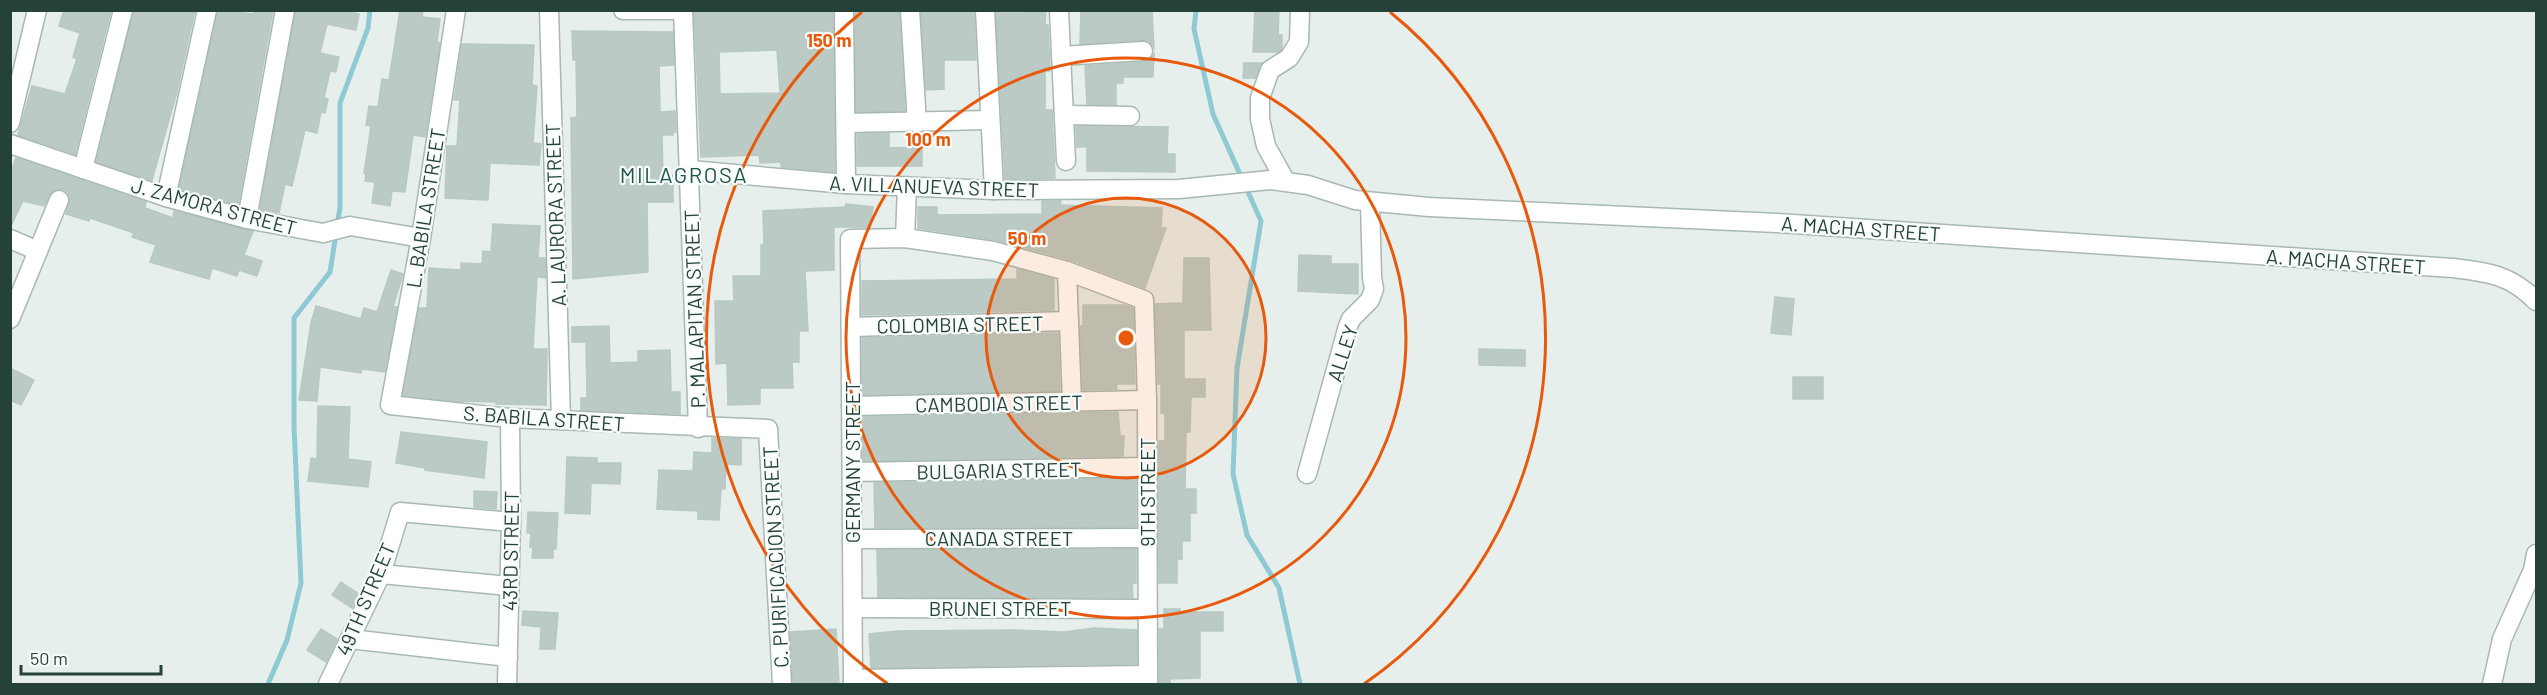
<svg xmlns="http://www.w3.org/2000/svg" width="2547" height="695" font-family="Barlow,sans-serif">
  <rect width="100%" height="100%" fill="#e6efeb"/>
  <g fill="none" stroke-linecap="round" stroke-linejoin="round">
    <!-- stream -->
    <g stroke="#8ec9d4" stroke-width="5">
      <path d="M1196,10L1194,29L1213,114L1261,221L1237,368L1233,474L1247,535L1279,588L1300,684"/>
      <path d="M337,225L340,208V103L368,28L370,10"/>
      <path d="M268,684L287,640L301,583L294,427V318L330,272L336,234"/>
    </g>
  </g>
  <!-- building -->
  <g fill="#bbcac4" stroke="#b8c9c2" stroke-width="1.5" fill-rule="evenodd">
    <path d="M64,10H111L75,154L18,135L32,86L65,94L77,59L73,57L80,33L59,26Z"/>
    <path d="M134,10H195L177,92L152,180L96,162Z"/>
    <path d="M218,10L253,14L254,10H273L238,205L179,189Z"/>
    <path d="M296,10H341L359,14L356,30L327,24L320,53L339,57L336,72L330,71L324,98L328,99L325,113L321,112L317,133L305,130L292,186L285,184L279,213L260,210Z"/>
    <path d="M400,10H423L422,17L440,19L437,42L440,43L425,137L413,135L405,192L392,191L390,206L372,203L375,182L365,181L366,174L364,173L371,126L366,125L369,106L378,107L382,79L389,80Z"/>
    <path d="M694,10H833L835,172L781,167V162L760,163L759,155L701,157ZM777,50L780,93L720,94L719,52Z"/>
    <path d="M855,10H899L905,111L856,112Z"/>
    <path d="M921,10L974,13L976,60H944V89L926,90Z"/>
    <path d="M1027,10H1046L1045,25H1048L1050,71H1045V110H1052L1055,178L1005,179L996,13H1027Z"/>
    <path d="M1081,10H1152L1154,48L1149,41L1142,40L1080,44Z"/>
    <path d="M1255,10H1279L1278,35H1282V49L1278,52H1253Z"/>
    <path d="M572,31L673,32L674,65L659,66L660,112L675,111L676,132H673V135H662L663,176L673,175V202H647L648,272L573,279L571,118L577,117L576,60H573Z"/>
    <path d="M462,44L534,45L532,85L537,86L533,143L541,144L539,165L490,163L488,200L445,198L447,146H457L460,100H454Z"/>
    <path d="M1154,54L1153,77H1123V83H1116V105L1087,104L1085,66L1144,62L1150,60Z"/>
    <path d="M1244,63H1262L1255,78H1243Z"/>
    <path d="M1076,126L1168,127L1167,154H1175V172L1087,171V147H1077Z"/>
    <path d="M889,133V148L922,147V166H857V134Z"/>
    <path d="M16,158L146,202L145,208L173,218L174,211L253,231L244,255L262,261L257,276L239,270L237,276L212,268L209,279L150,262L156,245L132,237L134,233L90,218L89,221L66,214L70,199L68,193L63,189L52,192L44,206L23,201L10,228V174Z"/>
    <path d="M1042,201H1061L1060,205L1162,208L1161,228H1166L1145,288L1071,260L996,240L918,228V207H937V215L1042,214Z"/>
    <path d="M846,204L873,207L870,227H834V270L805,271L808,331H799V362H792L793,388H760V404L728,405L727,363L716,364L715,301H734L733,276H761V245H764L763,211L845,207Z"/>
    <path d="M493,224L540,226L538,258H545L546,278L537,277L533,349H547L546,405L496,404V402L453,401L403,395L419,308H427L429,268L461,270V263L482,264L483,251L491,252Z"/>
    <path d="M1299,255L1331,256V264H1358V294L1298,291Z"/>
    <path d="M1184,258H1209L1211,330H1184V379H1205V397H1191L1190,432H1186L1185,489H1196V513H1190V541H1182V559H1177V583H1159L1158,458L1159,441H1165V413H1161V384H1158L1155,304L1183,303Z"/>
    <path d="M1017,269L1054,279V310L862,315V281L1017,279Z"/>
    <path d="M391,270L403,274L393,307H397L385,372L362,369L361,373L320,367L317,401L299,400L311,323L316,306L361,319L364,308L377,312Z"/>
    <path d="M1775,297L1794,299L1791,335L1771,333Z"/>
    <path d="M1083,305H1124L1133,308L1135,384H1116L1117,389L1083,390L1080,326H1083Z"/>
    <path d="M609,326L610,363L638,362V351L670,350L671,392H680V414L581,410V398H587L586,342H572V327Z"/>
    <path d="M1058,333L1060,391L862,395V338Z"/>
    <path d="M1479,349L1525,350V366L1479,365Z"/>
    <path d="M10,368L34,380L21,405L10,400Z"/>
    <rect x="1793" y="377" width="30" height="22"/>
    <path d="M318,406L350,407L348,459L371,462L368,487L308,481L311,458L317,459Z"/>
    <path d="M1118,412L1120,436H1124L1123,456L863,461L862,417Z"/>
    <path d="M401,432L487,442L484,478L425,470V468L396,463Z"/>
    <path d="M712,438L741,439V465L726,464L725,489H721L719,520L698,519V511L657,509L659,470L693,471L694,452L712,453Z"/>
    <path d="M567,457L597,458V463H621L620,484L591,483L590,514L565,513Z"/>
    <path d="M1136,478V527L875,528L874,483Z"/>
    <path d="M474,491L497,492L496,509L474,507Z"/>
    <path d="M528,512L558,513L556,549H553V558H532L533,548L530,547L531,533H527Z"/>
    <path d="M1136,549V583H1132L1133,598L878,597L877,550Z"/>
    <path d="M341,582L359,594L352,608L332,595Z"/>
    <path d="M1164,609H1180V612H1223V631H1200V678L1170,679V684H1159V629H1164Z"/>
    <path d="M523,611L558,613L555,649H540L541,627L522,625Z"/>
    <path d="M1094,628L1137,630V664L871,668L869,634L898,631L1014,630L1064,632Z"/>
    <path d="M321,629L337,639L326,662L307,650Z"/>
    <path d="M836,629L839,684H793L790,632Z"/>
  </g>
  <g fill="none" stroke-linecap="round" stroke-linejoin="round">
    <defs>
      <g id="minor">
        <path d="M456,10L421,238L390,405L510,418L768,429L782,684"/>
        <path d="M549,10L561,420"/>
        <path d="M623,10H673"/>
        <path d="M683,10L698,428"/>
        <path d="M844,10L846,184"/>
        <path d="M910,10L917,123"/>
        <path d="M985,10L994,190"/>
        <path d="M1059,10L1066,161"/>
        <path d="M1061,56L1143,51"/>
        <path d="M1065,115L1130,116"/>
        <path d="M10,123L37,10"/>
        <path d="M846,123L990,120"/>
        <path d="M10,144L166,197L247,219L323,233L350,226L421,238"/>
        <path d="M83,169L123,10"/>
        <path d="M690,170L846,184L994,190L1179,189L1270,180L1308,185L1355,200L1429,207L1777,223L2453,268C2488,272 2511,275 2536,301"/>
        <path d="M1286,182L1266,146L1260,119V98L1270,70L1289,58L1299,42L1300,10"/>
        <path d="M166,197L207,10"/>
        <path d="M247,219L285,10"/>
        <path d="M905,238L907,186"/>
        <path d="M10,239L38,251"/>
        <path d="M1067,271L1072,402"/>
        <path d="M10,319L59,200"/>
        <path d="M851,327L1069,321"/>
        <path d="M851,406L1147,400"/>
        <path d="M852,472L1146,467"/>
        <path d="M1307,474L1348,326L1351,319L1370,300L1374,289L1372,277L1370,202"/>
        <path d="M852,539L1147,538"/>
        <path d="M381,574L509,586"/>
        <path d="M853,608L1147,609"/>
        <path d="M350,639L508,657"/>
        <path d="M853,679L1148,675"/>
        <path d="M328,684L381,574L400,512L511,522"/>
        <path d="M507,684L511,522L510,418"/>
        <path d="M853,684L850,239L905,238L993,251L1067,271L1144,300L1147,400L1148,684"/>
        <path d="M2492,684L2502,639L2533,570L2536,554"/>
      </g>
    </defs>
    <!-- minor casing -->
    <use href="#minor" stroke="#a8b8b2" stroke-width="21"/>
    <!-- minor -->
    <use href="#minor" stroke="#fff" stroke-width="18"/>
  </g>
  <!-- distance rings -->
  <circle cx="1126" cy="338" r="140" fill="#e8590c" fill-opacity=".12"/>
  <g fill="none" stroke="#e8590c" stroke-width="3">
    <circle cx="1126" cy="338" r="140"/>
    <circle cx="1126" cy="338" r="280"/>
    <path d="M888 684A420 420 0 0 1 862 12M1390 12A420 420 0 0 1 1364 684"/>
  </g>
  <g text-anchor="middle" dominant-baseline="central" stroke-width="4.5" stroke-linejoin="round" paint-order="stroke">
    <!-- street labels -->
    <g font-size="20" fill="#24423a" stroke="#f7fbf9">
      <text transform="translate(934 186) rotate(2)">A. VILLANUEVA STREET</text>
      <text transform="translate(214 206) rotate(15)">J. ZAMORA STREET</text>
      <text transform="translate(425 208) rotate(-81)">L. BABILA STREET</text>
      <text transform="translate(555 215) rotate(-92)">A. LAURORA STREET</text>
      <text transform="translate(1861 228) rotate(4)">A. MACHA STREET</text>
      <text transform="translate(2346 261) rotate(4)">A. MACHA STREET</text>
      <text transform="translate(694 309) rotate(-92)">P. MALAPITAN STREET</text>
      <text transform="translate(960 324) rotate(-1)">COLOMBIA STREET</text>
      <text transform="translate(1342 353) rotate(-72)">ALLEY</text>
      <text transform="translate(999 403) rotate(-1)">CAMBODIA STREET</text>
      <text transform="translate(544 418) rotate(4)">S. BABILA STREET</text>
      <text transform="translate(852 462) rotate(-90)">GERMANY STREET</text>
      <text transform="translate(999 470) rotate(-1)">BULGARIA STREET</text>
      <text transform="translate(1147 492) rotate(-90)">9TH STREET</text>
      <text x="999" y="538">CANADA STREET</text>
      <text transform="translate(510 551) rotate(-89)">43RD STREET</text>
      <text transform="translate(775 557) rotate(-93)">C. PURIFICACION STREET</text>
      <text transform="translate(365 599) rotate(-67)">49TH STREET</text>
      <text x="1000" y="608">BRUNEI STREET</text>
    </g>
    <!-- quarter labels -->
    <g font-size="22" letter-spacing="1.5" fill="#1f5548" stroke="#f7fbf9">
      <text x="684" y="174">MILAGROSA</text>
    </g>
  </g>
  <circle cx="1126" cy="338" r="9" fill="#e8590c" stroke="#f7fbf9" stroke-width="3"/>
  <g font-size="18" text-anchor="middle" font-weight="bold" fill="#e8590c" stroke="#f7fbf9" stroke-width="4.5" stroke-linejoin="round" paint-order="stroke">
    <text x="829" y="47">150 m</text>
    <text x="928" y="146">100 m</text>
    <text x="1027" y="245">50 m</text>
  </g>
  <!-- border -->
  <rect width="2547" height="695" fill="none" stroke="#24423a" stroke-width="24"/>
  <!-- scale -->
  <path d="M21 665v9h140v-9" fill="none" stroke="#24423a" stroke-width="3"/>
  <text x="30" y="665" font-size="18" fill="#24423a" stroke="#f7fbf9" stroke-width="4.5" paint-order="stroke">50 m</text>
</svg>
